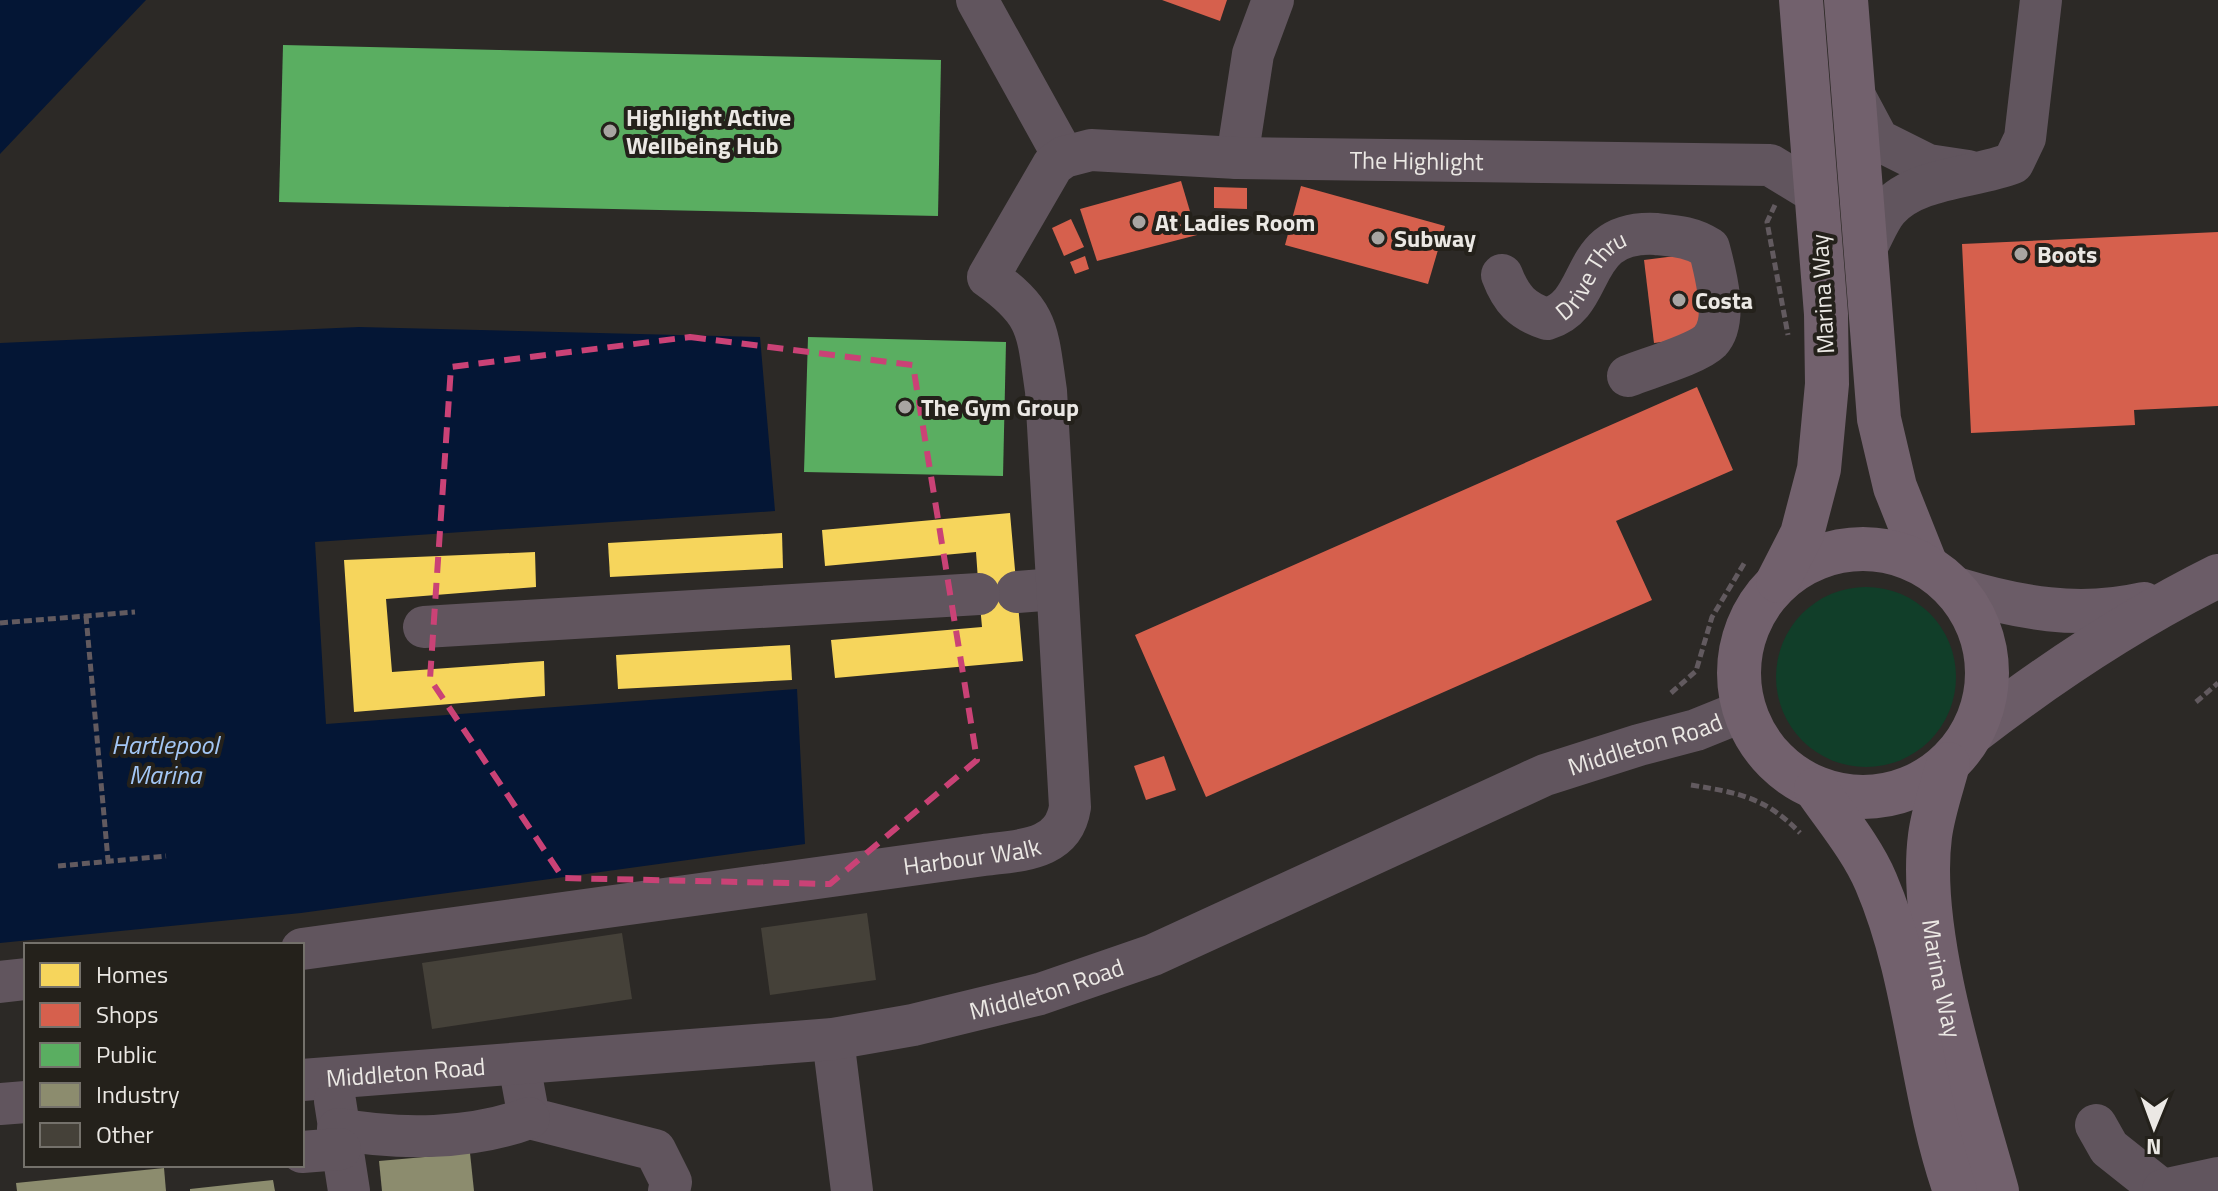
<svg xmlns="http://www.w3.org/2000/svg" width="2218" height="1191" font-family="'Titillium Web',sans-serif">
  <rect width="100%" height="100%" fill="#2c2926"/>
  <!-- green -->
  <circle fill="#113e29" cx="1866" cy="677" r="90"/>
  <!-- water -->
  <g fill="#041635">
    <path d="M0,0H146L0,154Z"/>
    <path d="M359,327L760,337L775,511L315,542L326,724L797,689L805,844L301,913L0,943V343Z"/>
  </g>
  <!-- homes -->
  <g fill="#f6d55c">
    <path d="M1010,513L1023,661L835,678L831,640L982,627L979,594L976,552L825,566L822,530Z"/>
    <path d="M782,533L783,568L610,577L608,543Z"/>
    <path d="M535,552L536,587L386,599L392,672L544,661L545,696L354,712L344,560Z"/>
    <path d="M790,645L792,680L618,689L616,655Z"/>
  </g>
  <!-- shops -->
  <g fill="#d6604d">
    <path d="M1162,0H1227L1220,21Z"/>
    <path d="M1181,181L1197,235L1097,261L1080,209Z"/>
    <path d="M1301,186L1445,226L1428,284L1285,245Z"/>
    <path d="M1214,187L1247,188V209L1214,208Z"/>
    <path d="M1071,219L1084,247L1064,256L1052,228Z"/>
    <path d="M2218,232V406L2134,410L2135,425L1971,433L1962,244Z"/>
    <path d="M1699,253L1709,336L1654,343L1644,260Z"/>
    <path d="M1085,256L1089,269L1075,274L1070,262Z"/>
    <path d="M1697,387L1733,470L1616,521L1652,600L1206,797L1135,635Z"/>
    <path d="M1164,756L1176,790L1146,800L1134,766Z"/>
  </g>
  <!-- public -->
  <g fill="#5aae61">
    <path d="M283,45L941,60L938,216L279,202Z"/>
    <path d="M808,337L1006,342L1003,476L804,472Z"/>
  </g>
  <!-- industry -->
  <g fill="#8c8c6e">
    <path d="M470,1153L474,1191H382L379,1161Z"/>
    <path d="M164,1168L166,1191H17L16,1183Z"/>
    <path d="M273,1180L275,1191H190V1189Z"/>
  </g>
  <!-- building -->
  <g fill="#454139">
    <path d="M867,913L876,980L770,995L761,928Z"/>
    <path d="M622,933L632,999L432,1029L422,963Z"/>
  </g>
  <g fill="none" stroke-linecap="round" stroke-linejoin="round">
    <!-- path -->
    <g stroke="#625a5f" stroke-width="5" stroke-dasharray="8 4" stroke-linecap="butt">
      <path d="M1775,205L1767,222L1788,335"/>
      <path d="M86,616L108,860"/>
      <path d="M0,623L135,612"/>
      <path d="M1671,693L1696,671L1712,617L1745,562"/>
      <path d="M2196,702L2218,683"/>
      <path d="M1691,785C1739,793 1765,797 1800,833"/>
      <path d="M58,866L166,856"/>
    </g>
    <!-- minor -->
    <g stroke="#61555e" stroke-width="42">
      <path d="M977,0L1064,157"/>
      <path d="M1854,95L1878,140L1928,165L1968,171"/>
      <path d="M1237,158L1253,54L1273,0"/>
      <path d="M1866,248C1873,236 1879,219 1888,209C1916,177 1975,178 2013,163L2025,138L2041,0"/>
      <path id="s1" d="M1502,275C1511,299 1522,311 1547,319C1599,304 1575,230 1656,234C1676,236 1692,237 1709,248C1715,271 1729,321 1710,341C1697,354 1648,368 1628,376"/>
      <path d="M1017,592L1056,589"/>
      <path d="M424,627L979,594"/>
      <path id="s2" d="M302,949L984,855C1021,850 1063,851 1070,807L1046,391C1037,330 1040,314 988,277L1053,165L1064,157L1091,150L1237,158L1770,165L1816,193"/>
      <path d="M0,982L26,979"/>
      <path d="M833,1039L852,1191"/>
      <path d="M519,1064L529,1118L655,1150L671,1182L669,1191"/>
      <path id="s3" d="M302,1080L833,1039L913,1025L1040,994L1153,955L1545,775L1639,745L1696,730L1743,711"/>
      <path d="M335,1101L349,1191"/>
      <path d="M0,1104L26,1102"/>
      <path d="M2096,1125L2109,1148L2163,1191"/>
      <path d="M338,1129C399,1140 470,1140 529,1118"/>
      <path d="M302,1152L340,1149"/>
      <path d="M2163,1190L2218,1178"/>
    </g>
    <!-- major -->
    <g stroke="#6b5c67" stroke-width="44">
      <path d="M1956,589C2019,608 2078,619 2144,604"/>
      <path d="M1972,733C2050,673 2129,620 2218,576"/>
    </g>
    <!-- highway -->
    <g stroke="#72616d" stroke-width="44">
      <path d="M1846,0L1879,419L1895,487L1926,565"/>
      <circle cx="1863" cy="673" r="124"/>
      <path d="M1778,581L1802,534L1819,469L1827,384L1826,314L1801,0"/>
      <path id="s4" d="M1948,764C1942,787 1933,812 1930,836C1917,936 1970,1093 1997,1191"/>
      <path d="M1816,789C1836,818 1862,849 1876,882C1918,980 1920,1091 1955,1191"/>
    </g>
  </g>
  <!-- marked area -->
  <path fill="none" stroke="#ca4276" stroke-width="6" stroke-dasharray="16 10" stroke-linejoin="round" d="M690,337L913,365L977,760L830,884L563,878L430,679L451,367Z"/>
  <!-- markers -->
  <g fill="#a8a5a2" stroke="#24211b" stroke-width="3">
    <circle cx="610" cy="131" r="8"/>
    <circle cx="1139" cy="222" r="8"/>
    <circle cx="1378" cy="238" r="8"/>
    <circle cx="2021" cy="254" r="8"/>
    <circle cx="1679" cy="300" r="8"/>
    <circle cx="905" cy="407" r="8"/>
  </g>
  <g text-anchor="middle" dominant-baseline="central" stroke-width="8" stroke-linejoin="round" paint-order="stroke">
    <!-- poi labels -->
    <g font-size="24" font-weight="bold" fill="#ebe8e4" stroke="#24211b" text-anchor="start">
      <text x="626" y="117">Highlight Active<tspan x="626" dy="28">Wellbeing Hub</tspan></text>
      <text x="1155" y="222">At Ladies Room</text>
      <text x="1394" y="238">Subway</text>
      <text x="2037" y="254">Boots</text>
      <text x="1695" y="300">Costa</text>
      <text x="921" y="407">The Gym Group</text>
    </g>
    <!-- street labels -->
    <g font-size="24" fill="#ebe8e4" stroke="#24211b">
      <text stroke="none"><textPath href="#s2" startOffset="1844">The Highlight</textPath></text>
      <text stroke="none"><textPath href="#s1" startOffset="130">Drive Thru</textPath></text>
      <text transform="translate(1822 294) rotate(-93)">Marina Way</text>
      <text stroke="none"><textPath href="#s3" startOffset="1400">Middleton Road</textPath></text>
      <text stroke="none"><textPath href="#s2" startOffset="676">Harbour Walk</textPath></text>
      <text stroke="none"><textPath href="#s4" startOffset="218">Marina Way</textPath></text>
      <text stroke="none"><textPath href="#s3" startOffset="752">Middleton Road</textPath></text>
      <text stroke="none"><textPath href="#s3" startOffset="104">Middleton Road</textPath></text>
    </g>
    <!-- water labels -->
    <g font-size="26" font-style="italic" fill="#a3c6f4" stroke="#24211b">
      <text x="165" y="744">Hartlepool<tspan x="165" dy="30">Marina</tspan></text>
    </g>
  </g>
  <!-- legend -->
  <rect x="24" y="943" width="280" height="224" fill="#24211b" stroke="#74716b" stroke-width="2"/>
  <rect x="40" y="963" width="40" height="24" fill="#f6d55c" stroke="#74716b" stroke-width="2"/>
  <text x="96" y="983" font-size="24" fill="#ebe8e4">Homes</text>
  <rect x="40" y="1003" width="40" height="24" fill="#d6604d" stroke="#74716b" stroke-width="2"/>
  <text x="96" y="1023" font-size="24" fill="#ebe8e4">Shops</text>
  <rect x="40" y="1043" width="40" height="24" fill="#5aae61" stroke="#74716b" stroke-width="2"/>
  <text x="96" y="1063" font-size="24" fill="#ebe8e4">Public</text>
  <rect x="40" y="1083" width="40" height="24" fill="#8c8c6e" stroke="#74716b" stroke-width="2"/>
  <text x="96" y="1103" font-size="24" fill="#ebe8e4">Industry</text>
  <rect x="40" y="1123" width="40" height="24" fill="#454139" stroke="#74716b" stroke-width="2"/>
  <text x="96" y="1143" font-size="24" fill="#ebe8e4">Other</text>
  <!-- north arrow -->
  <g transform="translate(2154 1127) rotate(181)" stroke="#24211b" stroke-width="6" paint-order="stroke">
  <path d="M0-6L14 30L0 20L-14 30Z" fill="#ebe8e4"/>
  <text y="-12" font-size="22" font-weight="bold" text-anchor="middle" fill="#ebe8e4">N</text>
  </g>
</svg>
